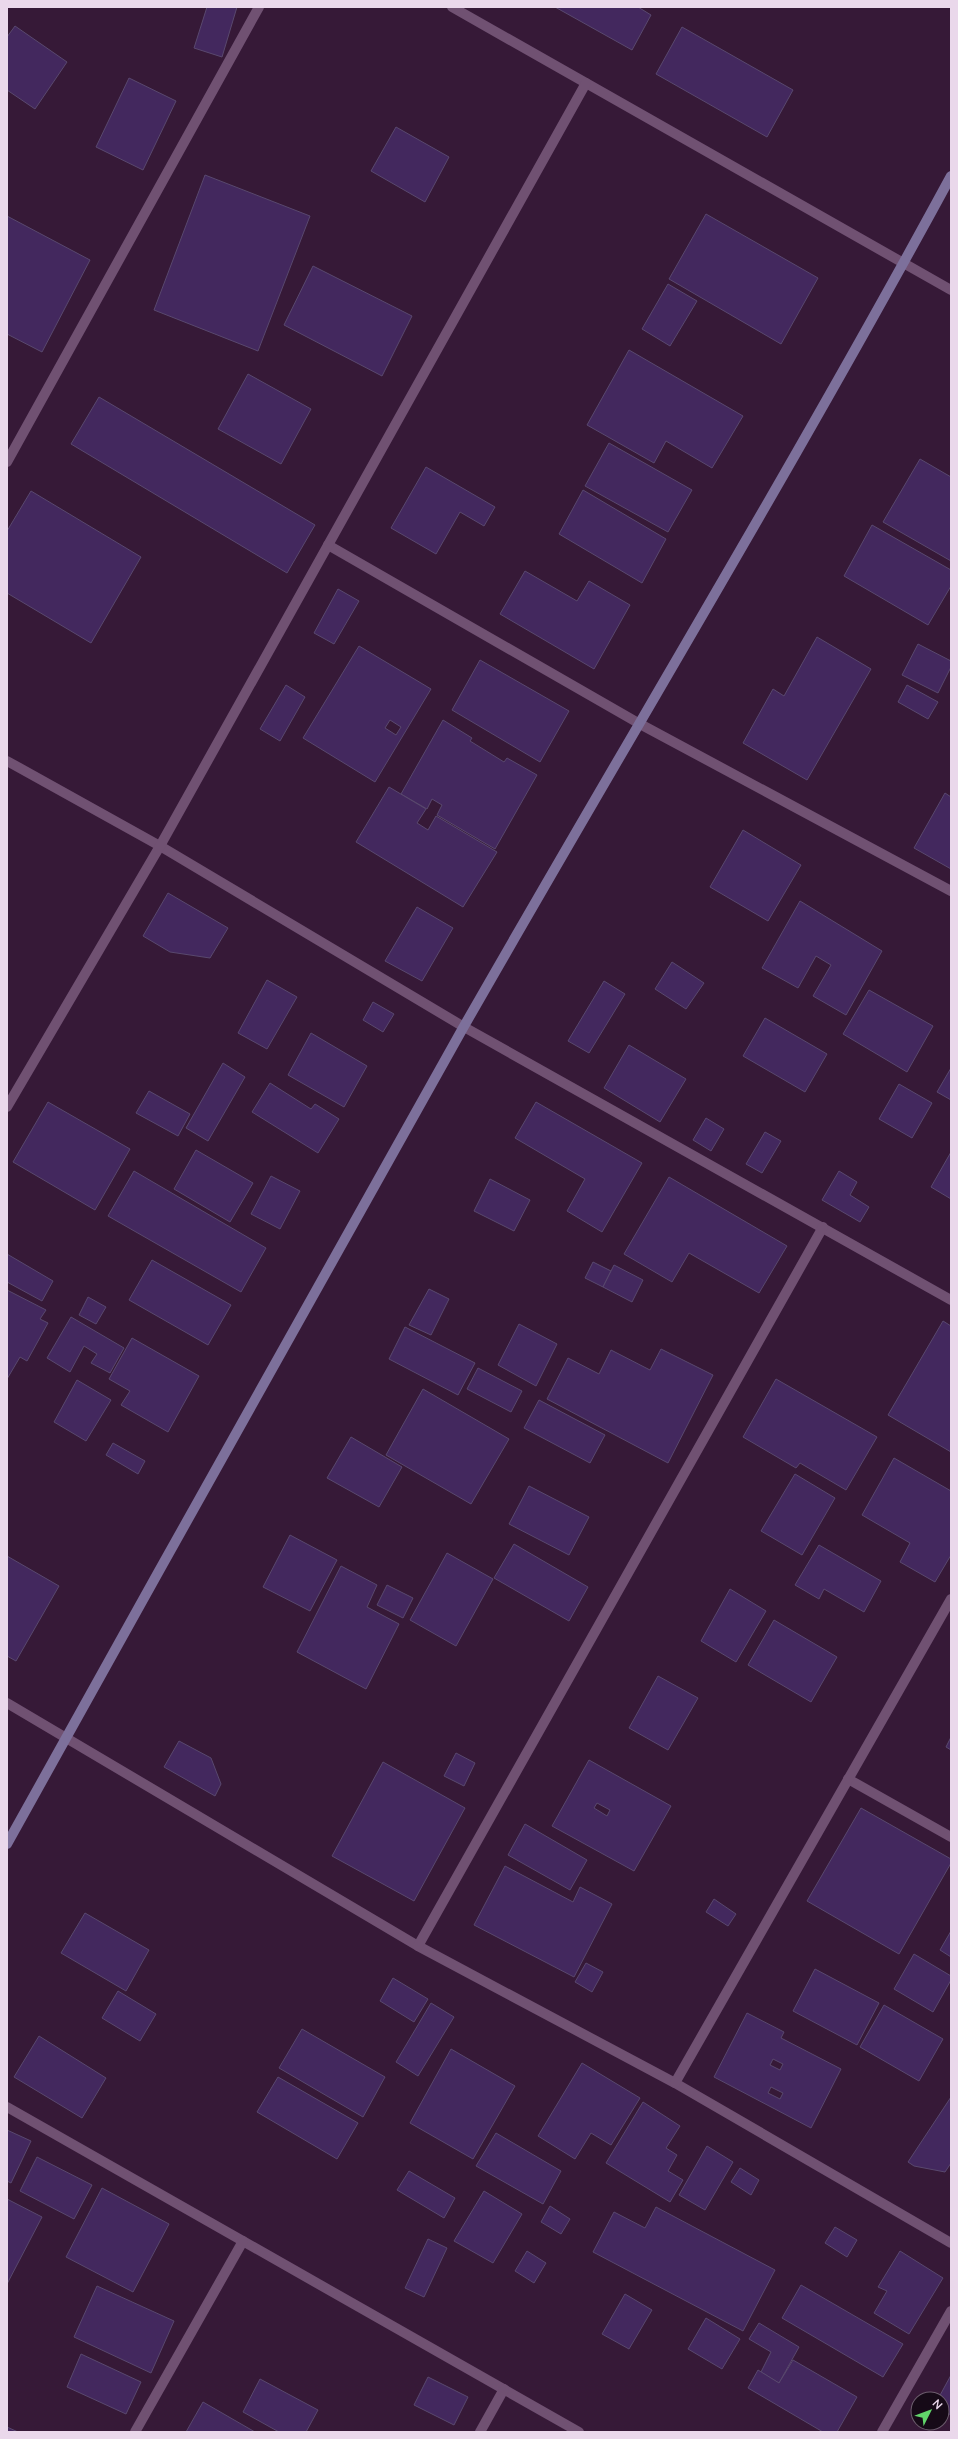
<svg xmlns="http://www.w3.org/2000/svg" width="958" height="2439" font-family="Lato,sans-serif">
  <rect width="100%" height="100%" fill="#361937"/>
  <!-- building -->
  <g fill="#43285e" stroke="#59486e" fill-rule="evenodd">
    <path d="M207,7H237L222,57L194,48Z"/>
    <path d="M555,7H638L651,15L632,50Z"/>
    <path d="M15,26L67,62L35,109L7,90V37Z"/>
    <path d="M682,27L793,90L767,137L656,74Z"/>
    <path d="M129,78L176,101L143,170L96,147Z"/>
    <path d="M396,127L449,157L425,202L371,171Z"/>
    <path d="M205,175L310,216L258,351L154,310Z"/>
    <path d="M706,214L818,278L781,344L669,279Z"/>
    <path d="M7,216L90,260L42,352L7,334Z"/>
    <path d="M313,266L412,316L382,376L284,325Z"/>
    <path d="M668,284L697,301L670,346L642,329Z"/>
    <path d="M629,350L743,416L712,468L666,441L654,463L587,425Z"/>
    <path d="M248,374L311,409L281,464L218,429Z"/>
    <path d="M99,397L315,525L287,573L71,444Z"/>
    <path d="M609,443L692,490L668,532L585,486Z"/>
    <path d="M920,459L951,477V561L883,522Z"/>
    <path d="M426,467L495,507L484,526L460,512L436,554L391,528Z"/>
    <path d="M583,490L666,539L642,583L559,534Z"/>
    <path d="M31,491L141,557L91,643L7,593V531Z"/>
    <path d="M872,525L951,570V586L928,625L844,576Z"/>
    <path d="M525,571L577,601L589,581L630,605L594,669L500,614Z"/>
    <path d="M338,589L359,601L334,644L314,633Z"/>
    <path d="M817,637L871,669L807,780L743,743L773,689L784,696Z"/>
    <path d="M918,644L951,661V667L938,693L902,675Z"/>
    <path d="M359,646L431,689L375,782L303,738ZM390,720L401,727L396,735L385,728Z"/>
    <path d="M480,660L569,711L540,762L452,710Z"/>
    <path d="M286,685L305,697L280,741L260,729Z"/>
    <path d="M907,685L938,702L928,719L898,702Z"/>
    <path d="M443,720L472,738L470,741L504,762L507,758L537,775L495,849L437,815L442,805L432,799L427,809L401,794Z"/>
    <path d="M389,787L426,809L417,823L428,830L436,816L497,852L463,907L356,842Z"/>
    <path d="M945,793L951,797V869L914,848Z"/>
    <path d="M743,830L801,865L768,921L710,887Z"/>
    <path d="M168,893L228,928L210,958L170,952L143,936Z"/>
    <path d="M800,901L882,951L846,1015L813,996L831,965L816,956L798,988L762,968Z"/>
    <path d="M417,907L453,928L422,981L385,961Z"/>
    <path d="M672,962L704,983L686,1009L655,989Z"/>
    <path d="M267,980L297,997L267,1049L238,1033Z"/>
    <path d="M604,981L625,994L589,1053L568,1041Z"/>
    <path d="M869,990L933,1026L907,1072L843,1034Z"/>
    <path d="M373,1002L394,1014L383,1032L363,1020Z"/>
    <path d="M765,1018L827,1054L805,1092L743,1056Z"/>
    <path d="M311,1033L367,1066L344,1107L288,1075Z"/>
    <path d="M629,1045L686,1079L660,1122L604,1088Z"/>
    <path d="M223,1063L245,1077L208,1141L186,1128Z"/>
    <path d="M951,1068V1100L937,1092Z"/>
    <path d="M270,1083L311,1109L315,1104L339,1119L318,1153L252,1112Z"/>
    <path d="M899,1084L932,1103L912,1138L879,1119Z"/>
    <path d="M149,1091L190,1114L178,1136L136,1113Z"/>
    <path d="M48,1102L130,1149L95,1210L13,1162Z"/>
    <path d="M536,1102L642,1163L602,1232L567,1211L585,1179L515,1138Z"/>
    <path d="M706,1118L724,1129L711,1151L693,1140Z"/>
    <path d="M765,1132L781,1141L762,1173L746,1164Z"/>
    <path d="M196,1150L253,1183L230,1222L174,1189Z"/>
    <path d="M951,1152V1199L931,1187Z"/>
    <path d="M134,1171L266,1248L241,1292L108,1216Z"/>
    <path d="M839,1171L857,1182L850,1195L869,1207L860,1222L822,1200Z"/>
    <path d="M271,1176L300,1191L280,1229L251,1214Z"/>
    <path d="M669,1177L787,1246L759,1293L689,1253L672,1282L624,1254Z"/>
    <path d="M490,1179L530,1200L514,1231L474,1211Z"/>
    <path d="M7,1254L53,1281L42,1301L7,1282Z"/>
    <path d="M152,1260L231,1305L208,1345L129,1300Z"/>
    <path d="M593,1262L611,1271L603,1287L585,1278Z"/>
    <path d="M614,1265L643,1280L632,1302L603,1287Z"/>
    <path d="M429,1289L449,1299L431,1335L409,1325Z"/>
    <path d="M7,1290L46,1310L40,1319L48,1323L27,1361L20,1357L7,1379Z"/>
    <path d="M88,1297L106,1307L96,1324L79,1315Z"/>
    <path d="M71,1317L124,1348L110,1373L91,1363L97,1354L84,1346L70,1372L47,1358Z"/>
    <path d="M943,1321L951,1326V1452L888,1415Z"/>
    <path d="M519,1324L557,1344L536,1386L498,1365Z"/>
    <path d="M405,1327L475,1363L458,1395L389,1359Z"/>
    <path d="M132,1338L199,1376L168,1432L121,1405L130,1391L109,1379Z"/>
    <path d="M661,1349L713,1375L668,1463L547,1399L568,1358L599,1374L611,1350L650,1370Z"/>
    <path d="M478,1368L522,1391L511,1412L467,1389Z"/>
    <path d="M776,1379L877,1437L846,1490L800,1463L796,1468L743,1437Z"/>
    <path d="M77,1380L111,1400L86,1441L54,1422Z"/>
    <path d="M423,1389L509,1439L471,1504L386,1455Z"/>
    <path d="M539,1400L605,1435L590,1463L524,1428Z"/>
    <path d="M351,1437L402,1467L379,1507L327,1478Z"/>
    <path d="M113,1443L145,1461L138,1474L106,1455Z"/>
    <path d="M894,1458L951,1491V1555L935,1582L900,1562L910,1543L862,1515Z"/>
    <path d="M795,1474L835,1498L802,1555L761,1531Z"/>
    <path d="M529,1486L589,1517L569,1555L509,1524Z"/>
    <path d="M290,1535L337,1560L310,1611L263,1587Z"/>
    <path d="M514,1544L588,1587L569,1621L494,1578Z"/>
    <path d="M819,1545L881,1581L864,1612L824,1589L819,1599L795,1585Z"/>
    <path d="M447,1553L493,1579L456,1646L410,1620Z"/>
    <path d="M7,1556L59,1586L16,1661L7,1656Z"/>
    <path d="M341,1566L377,1585L367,1607L399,1624L366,1689L297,1652Z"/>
    <path d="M387,1585L413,1598L403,1618L377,1605Z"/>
    <path d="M730,1589L766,1611L736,1662L701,1641Z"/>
    <path d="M774,1620L837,1657L811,1702L748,1665Z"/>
    <path d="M658,1676L698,1698L668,1750L629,1728Z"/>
    <path d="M951,1737V1750L946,1747Z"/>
    <path d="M179,1741L211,1758L221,1784L215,1796L164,1767Z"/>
    <path d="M456,1753L475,1763L464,1786L444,1776Z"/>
    <path d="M589,1760L671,1806L634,1871L552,1826ZM597,1803L610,1810L607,1816L594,1808Z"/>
    <path d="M383,1762L465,1808L414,1901L332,1856Z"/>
    <path d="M861,1808L951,1859V1863L899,1954L807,1901Z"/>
    <path d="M525,1824L587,1860L570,1890L508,1855Z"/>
    <path d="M505,1866L573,1902L580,1887L612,1904L574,1977L474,1925Z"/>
    <path d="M714,1899L736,1914L728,1926L706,1912Z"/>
    <path d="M85,1913L149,1950L126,1991L61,1953Z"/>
    <path d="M951,1931V1957L940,1950Z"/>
    <path d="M914,1954L951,1976V1980L933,2012L894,1989Z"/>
    <path d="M586,1963L603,1972L592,1992L575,1982Z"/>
    <path d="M815,1969L879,2003L857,2045L793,2011Z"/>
    <path d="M393,1978L428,1999L414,2022L380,2001Z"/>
    <path d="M118,1991L156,2014L140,2041L102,2018Z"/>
    <path d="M431,2003L454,2017L418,2076L396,2062Z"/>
    <path d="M884,2005L943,2039L919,2081L860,2047Z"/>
    <path d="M747,2013L784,2032L781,2038L841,2069L811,2128L714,2077ZM773,2059L783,2064L780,2070L770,2065ZM771,2087L783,2093L780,2099L768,2093Z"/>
    <path d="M302,2029L385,2077L363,2117L279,2068Z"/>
    <path d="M39,2036L106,2078L82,2118L14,2077Z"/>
    <path d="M451,2049L515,2086L473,2159L410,2123Z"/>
    <path d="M582,2063L640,2098L611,2145L591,2133L575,2159L538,2136Z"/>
    <path d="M278,2077L358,2123L337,2159L257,2112Z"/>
    <path d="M951,2097V2163L945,2172L914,2166L908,2162Z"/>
    <path d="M643,2102L680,2126L666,2148L677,2155L668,2171L683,2180L670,2202L606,2163Z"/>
    <path d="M7,2130L31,2141L11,2183L7,2181Z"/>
    <path d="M496,2133L561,2171L543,2204L476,2166Z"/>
    <path d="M707,2146L733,2162L705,2210L679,2195Z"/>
    <path d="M37,2157L92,2185L74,2219L20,2191Z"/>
    <path d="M740,2168L759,2180L751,2195L731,2182Z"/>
    <path d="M409,2171L455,2198L444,2218L397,2190Z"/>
    <path d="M102,2188L169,2224L133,2292L66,2257Z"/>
    <path d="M484,2191L522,2214L493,2263L454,2241Z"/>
    <path d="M7,2199L42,2217L7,2284Z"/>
    <path d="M550,2206L570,2219L561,2234L541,2222Z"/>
    <path d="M656,2207L775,2270L743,2331L593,2252L614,2212L645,2228Z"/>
    <path d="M835,2227L857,2240L847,2257L825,2243Z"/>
    <path d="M428,2239L447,2248L424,2297L405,2288Z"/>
    <path d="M527,2251L546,2263L534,2283L515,2271Z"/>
    <path d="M900,2251L943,2278L909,2334L874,2313L887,2291L878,2287Z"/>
    <path d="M801,2285L903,2344L883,2377L782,2318Z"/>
    <path d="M97,2286L174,2321L151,2373L74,2337Z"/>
    <path d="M625,2294L652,2310L629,2349L602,2334Z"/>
    <path d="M706,2318L740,2339L722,2369L688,2349Z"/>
    <path d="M759,2323L799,2347L779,2383L761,2372L771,2352L749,2339Z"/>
    <path d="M81,2354L141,2382L126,2414L67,2387Z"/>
    <path d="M793,2360L857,2397L837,2432H823L748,2388L758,2370L779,2383Z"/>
    <path d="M951,2375V2415L942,2410V2399H938Z"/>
    <path d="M428,2377L468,2397L454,2425L414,2405Z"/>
    <path d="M260,2379L318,2410L306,2432H279L243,2412Z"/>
    <path d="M203,2402L255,2432H186Z"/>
    <path d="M7,2427L18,2432H7Z"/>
  </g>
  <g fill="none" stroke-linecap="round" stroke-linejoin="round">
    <!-- street -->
    <g stroke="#705172" stroke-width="10">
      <path d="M452,7L951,290"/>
      <path d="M7,462L259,7"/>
      <path d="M328,545L640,724L951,891"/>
      <path d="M7,761L160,846L464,1027L951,1300"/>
      <path d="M7,1107L160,846L586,83"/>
      <path d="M7,1703L418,1946L675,2083L951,2243"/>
      <path d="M848,1779L951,1837"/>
      <path d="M418,1946L823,1227"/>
      <path d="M675,2083L951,1599"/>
      <path d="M7,2107L579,2432"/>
      <path d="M135,2432L243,2241"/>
      <path d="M480,2432L504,2389"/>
      <path d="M882,2432L951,2311"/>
    </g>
    <!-- secondary -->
    <path stroke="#7d709b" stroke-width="10" d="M7,1844C159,1572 309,1299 463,1028C625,744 795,464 951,176"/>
  </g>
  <!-- border -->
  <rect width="958" height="2439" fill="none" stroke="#ead8eb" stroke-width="16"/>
  <!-- north arrow -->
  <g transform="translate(930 2411) rotate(48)"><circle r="19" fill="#160a17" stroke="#6b5c6c"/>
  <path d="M0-3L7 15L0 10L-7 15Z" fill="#61d46a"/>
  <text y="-6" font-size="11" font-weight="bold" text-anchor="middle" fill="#ead8eb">N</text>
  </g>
</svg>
